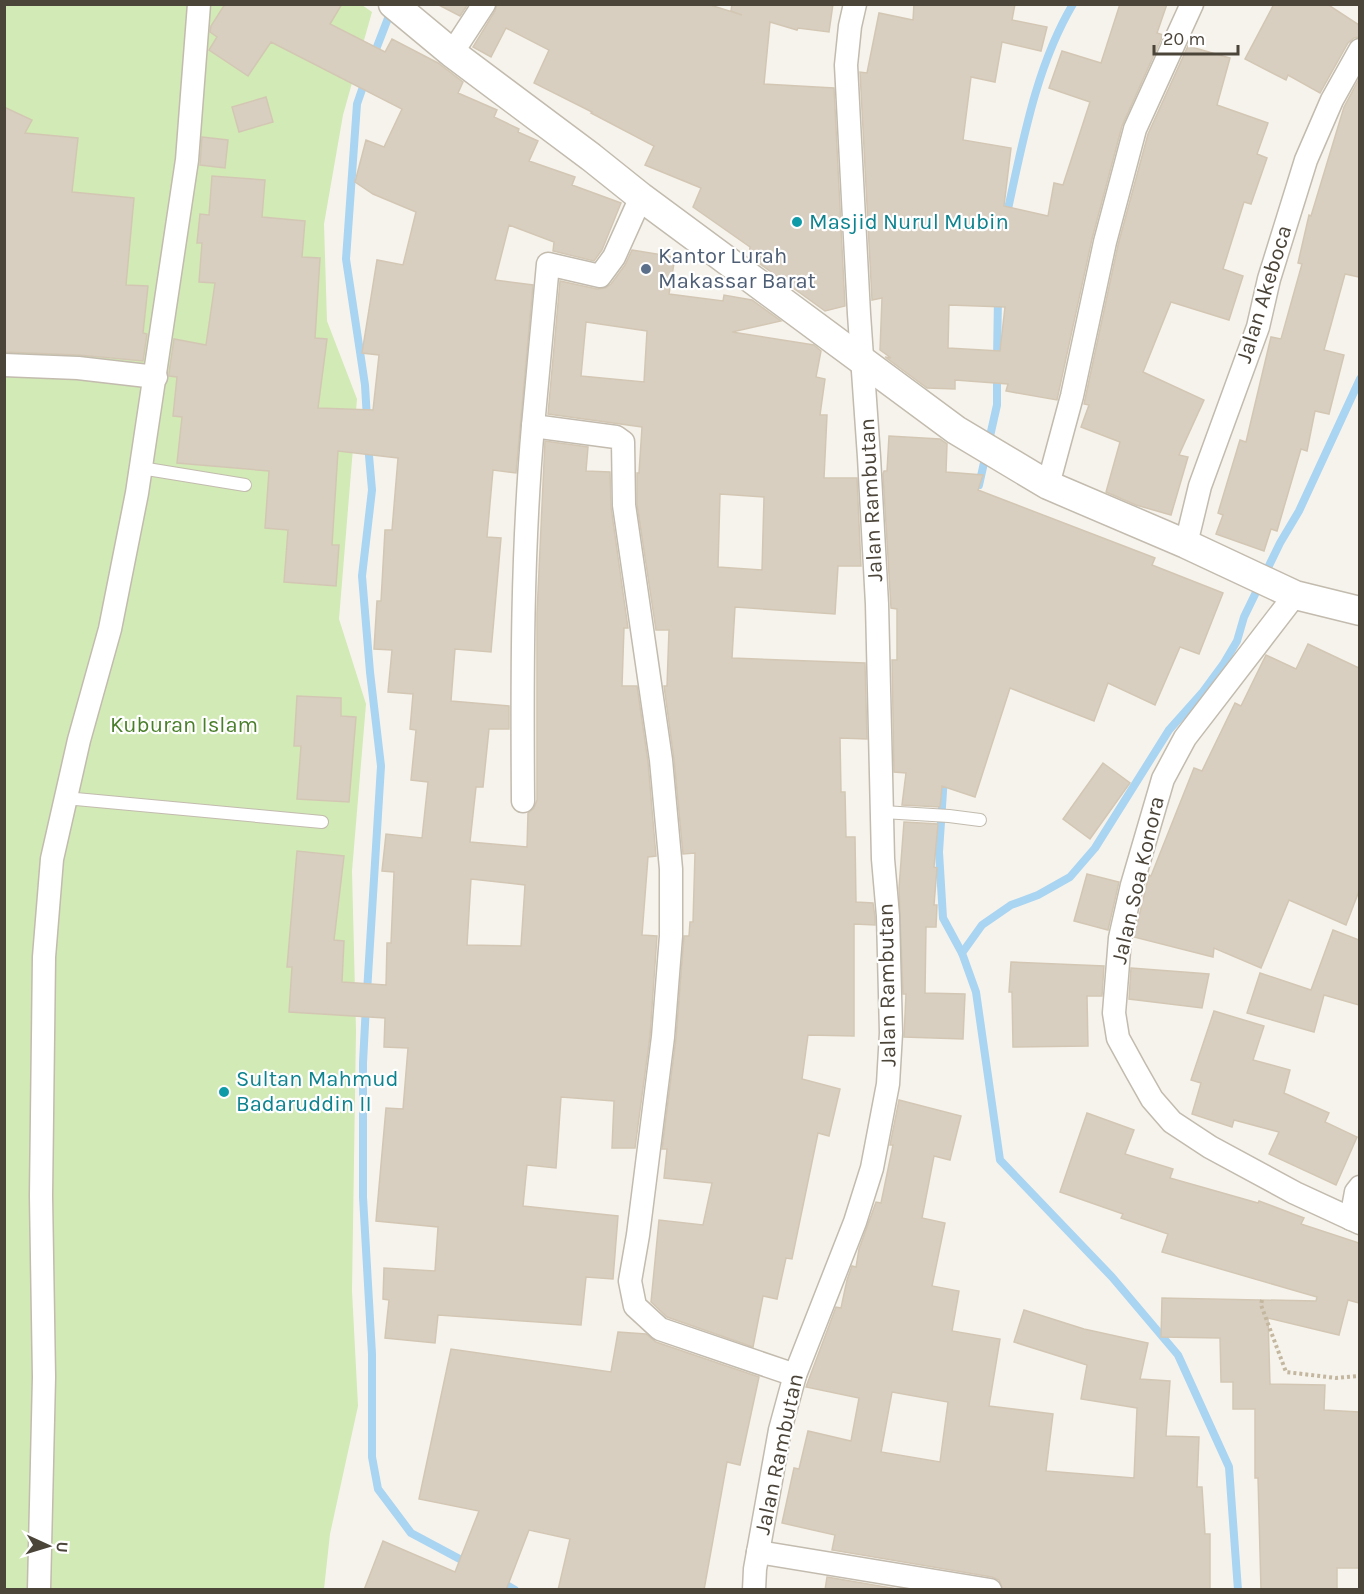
<svg xmlns="http://www.w3.org/2000/svg" width="1364" height="1594" font-family="Karla,sans-serif">
  <rect width="100%" height="100%" fill="#f6f3ec"/>
  <!-- green -->
  <path fill="#d2eab5" d="M5,5H362L372,12L343,115L324,224L327,321L357,399L339,619L366,704L352,871L356,1031L352,1291L358,1406L330,1534L324,1589L5,1590Z"/>
  <g fill="none" stroke-linecap="round" stroke-linejoin="round">
    <!-- stream -->
    <g stroke="#a9d4f2" stroke-width="8">
      <path d="M373,57L392,8"/>
      <path d="M366,78L357,104L346,259L365,385L367,419"/>
      <path d="M1006,218C1022,146 1035,68 1073,4"/>
      <path d="M997,361L998,296"/>
      <path d="M979,485L997,405V374"/>
      <path d="M944,776L939,852L943,918L962,953"/>
      <path d="M367,992L381,766L370,672L362,576L372,490L368,444"/>
      <path d="M366,1005L363,1063V1197L372,1354V1457L378,1489L411,1533L469,1564"/>
      <path d="M498,1580L515,1590"/>
      <path d="M1238,1590L1229,1467L1178,1355L1112,1277L1000,1160L976,992L962,953L982,925L1011,905L1038,895L1070,877L1095,848L1169,730L1202,693L1224,663L1237,641L1244,617L1280,543L1299,511L1360,379"/>
    </g>
  </g>
  <!-- building -->
  <g fill="#d8cfc1" stroke="#d3c7b4" stroke-width="1.5" fill-rule="evenodd">
    <path d="M225,4H342L330,24L385,52L392,39L438,63L463,82L458,93L497,110L494,117L519,129L518,132L538,141L529,161L575,177L572,185L621,203L602,250L594,261L553,251L554,242L509,225L495,280L533,285L516,473L493,470L487,537L501,538L491,652L455,649L451,701L509,706V729H489L483,787H476L470,842L527,847L528,813L534,808L537,800V614L545,441L588,447L586,471L610,472L611,507L628,628H624L622,686H637L648,762L656,856L648,857L642,935L657,936L650,1036L635,1148H612L614,1101L561,1097L556,1168L527,1165L523,1206L618,1216L613,1279L586,1277L581,1325L438,1315L435,1343L385,1338L389,1300L383,1299L384,1268L435,1271L438,1227L376,1221L386,1108L403,1109L408,1048L384,1047L385,1018L289,1012L292,967H287L297,851L344,856L334,940L344,941L342,982L386,985L387,943H391L394,872L382,871L386,834L422,838L428,782L411,780L416,730L410,729L413,694L388,692L392,650L374,649L377,601H381L385,530H392L398,458L338,451L332,545H339L336,586L284,582L288,530L265,528L269,471L177,463L182,417L173,416L177,377L169,376V373L174,339L206,345L215,283L199,282L202,243H197L200,214L209,215L212,176L265,180L262,217L305,221L302,257L320,258L315,338L327,339L318,408L373,410L379,355L362,353L377,260L403,265L416,212L373,194L355,182L366,140L384,147L402,109L271,42L248,76L209,50L217,37L210,32L211,26ZM471,879L525,885L521,946L467,945Z"/>
    <path d="M437,4H468L460,16Z"/>
    <path d="M497,4H707L742,15L731,11L732,4H833L829,32L798,28L797,30L770,22L764,84L834,88L845,306L825,311L749,256L750,247L693,207L701,188L645,165L654,146L591,113L592,112L534,83L549,50L506,28L491,57L473,47L495,11Z"/>
    <path d="M914,4H1015L1012,20L1047,27L1041,51L1002,42L995,82L971,77L963,140L1011,148L1004,206L1048,216L1054,183L1063,185L1090,102L1049,88L1062,51L1101,63L1120,4H1167L1157,33L1163,35L1122,126L1092,239L1057,400L1006,391L1008,384L955,380V389L927,388L885,357L891,358L880,350L882,298L872,300L860,72L867,73L879,13L913,20ZM949,305L1005,307L1000,351L948,348Z"/>
    <path d="M1274,4H1327L1359,25V37L1354,38L1348,43L1320,93L1288,75L1286,80L1245,59Z"/>
    <path d="M1188,46L1230,58L1217,105L1268,123L1257,154L1267,158L1251,204L1244,202L1223,269L1243,276L1229,320L1171,302L1143,372L1204,400L1179,455L1188,457L1171,515L1136,505L1106,492L1120,442L1081,427L1089,405L1084,404L1118,245L1148,134Z"/>
    <path d="M1359,79V277L1345,274L1324,350L1344,355L1329,414L1315,411L1307,451L1301,449L1277,531L1271,529L1264,551L1216,534L1223,515L1218,513L1240,440L1246,442L1271,337L1281,339L1302,264L1298,263L1309,215L1311,216L1344,107Z"/>
    <path d="M266,97L273,122L239,132L232,107Z"/>
    <path d="M4,107L32,120L25,133L78,138L72,192L134,198L126,285L148,286L143,333L147,334L143,361L79,355L4,352Z"/>
    <path d="M202,137L228,140L225,168L200,165Z"/>
    <path d="M632,250L675,257L669,294L723,301L724,295L752,300L781,321L732,332L814,345L821,351L816,377L825,379L820,415H827L824,478H857L861,566H838L835,614L735,607L732,658L865,663L867,739L840,738L841,792H845L846,837H855L856,902L873,903L875,917V925L854,924V1036L808,1035L802,1079L840,1089L829,1136L818,1133L792,1259L786,1258L777,1299L763,1296L753,1347L667,1317L651,1302L659,1220L703,1225L712,1183L664,1178L667,1149H662L676,1038L684,936H689L690,922H693L695,853L683,854L674,759L664,686H667L669,630H656L637,504V473H639L642,427L548,414L560,281L597,289L605,288L611,284L625,265ZM586,322L647,331L644,382L581,376ZM720,494L764,497L762,570L718,567Z"/>
    <path d="M889,436L940,439L947,444L946,472L983,475L978,490L1155,558L1152,565L1223,593L1199,654L1180,647L1155,705L1108,683L1094,721L1010,688L975,797L942,786L940,807L902,805L906,773L894,772L892,660H897V609L891,608L883,474L884,471H887Z"/>
    <path d="M1308,644L1359,668V891L1346,925L1289,900L1261,968L1214,948L1213,957L1134,937L1149,875L1151,876L1194,768L1202,771L1235,703L1241,706L1266,655L1296,669Z"/>
    <path d="M297,696L341,698V716L356,717L349,802L297,799L301,746H294Z"/>
    <path d="M1103,763L1130,783L1090,839L1063,819Z"/>
    <path d="M904,822L938,824L934,867L937,868L934,905H937L936,927H926L925,993L965,994L963,1039L904,1037L906,994H903L899,888Z"/>
    <path d="M1087,874L1119,882L1108,930L1074,921Z"/>
    <path d="M1333,930L1359,940V1005L1324,995L1314,1032L1247,1013L1260,973L1311,990Z"/>
    <path d="M1011,962L1104,966L1102,996H1087L1088,1046L1013,1047L1012,992H1009Z"/>
    <path d="M1131,968L1209,974L1202,1008L1129,999Z"/>
    <path d="M1214,1011L1264,1026L1253,1060L1290,1070L1284,1093L1329,1113L1325,1122L1357,1137L1336,1185L1269,1154L1279,1132L1234,1120L1232,1127L1192,1114L1201,1083L1191,1080Z"/>
    <path d="M899,1100L961,1116L950,1160L934,1156L922,1218L945,1223L932,1286L959,1291L952,1331L1000,1339L989,1406L1053,1414L1046,1471L1134,1478L1137,1408L1081,1399L1087,1365L1014,1342L1024,1310L1084,1329L1148,1343L1140,1379L1170,1381L1166,1436L1199,1437L1197,1487H1202L1205,1534H1210V1590H1003L999,1580L992,1577L832,1550L835,1535L782,1523L794,1468L799,1469L808,1431L851,1441L859,1398L806,1387L836,1307L841,1308L847,1280L852,1266L856,1267L859,1249L876,1202L881,1203L893,1145H890ZM892,1392L948,1402L940,1462L881,1452Z"/>
    <path d="M1087,1113L1134,1130L1125,1154L1173,1169L1170,1178L1258,1203L1259,1201L1304,1218L1301,1224L1359,1243V1303L1348,1300L1339,1335L1268,1318L1270,1384L1325,1385L1324,1410L1359,1412V1568H1337V1590H1261L1258,1478H1255V1409H1233V1382H1221L1220,1338L1161,1337L1162,1298L1316,1301L1317,1297L1162,1252L1168,1234L1121,1218L1123,1214L1060,1192Z"/>
    <path d="M618,1332L646,1334L656,1342L759,1377L740,1465L727,1462L704,1590H558L570,1539L529,1530L506,1590H364L383,1541L455,1572L479,1511L419,1499L451,1349L611,1372Z"/>
    <path d="M827,1577L903,1590H825Z"/>
  </g>
  <g fill="none" stroke-linecap="round" stroke-linejoin="round">
    <defs>
      <g id="service">
        <path d="M141,468L245,485"/>
        <path d="M65,798L322,822"/>
        <path d="M883,812L949,816L980,820"/>
      </g>
      <g id="minor">
        <path d="M452,53L484,4"/>
        <path d="M641,197L614,257L600,276L548,264L533,426L616,437L623,442L624,505L661,760L671,869V936L663,1037L638,1235L630,1281L635,1306L660,1329L795,1375"/>
        <path d="M4,365L78,368L156,377"/>
        <path d="M1048,485L1072,396L1105,242L1135,129L1192,4"/>
        <path d="M1186,544L1200,486L1258,327L1269,279L1306,160L1332,100L1360,50"/>
        <path d="M1295,595L1185,738L1163,779L1132,885L1120,938L1114,1013L1118,1038L1135,1069L1152,1099L1172,1122L1210,1147L1295,1193L1360,1223"/>
        <path d="M523,801C522,676 522,551 533,426"/>
        <path d="M1351,1219L1356,1192L1360,1187"/>
        <path d="M758,1552L990,1590"/>
        <path d="M39,1590L44,1377L41,1196L44,957L52,859L79,740L110,629L137,493L187,160L199,4"/>
        <path d="M754,1590L755,1569L780,1430L795,1375L855,1222L872,1168L888,1084L891,1033L888,916L883,859L877,604L869,457L859,314L846,65L850,26L855,4"/>
      </g>
      <path id="tertiary" d="M393,4L452,53L591,157L641,197L956,430L1048,485L1186,544L1295,595L1360,611"/>
    </defs>
    <!-- service casing -->
    <use href="#service" stroke="#c2bbae" stroke-width="14"/>
    <!-- minor casing -->
    <use href="#minor" stroke="#c2bbae" stroke-width="25"/>
    <!-- tertiary casing -->
    <use href="#tertiary" stroke="#c2bbae" stroke-width="31"/>
    <!-- path -->
    <path stroke="#c4b79f" stroke-width="4" stroke-dasharray="3 3" stroke-linecap="butt" d="M1262,1300L1261,1305L1286,1372L1336,1378L1360,1376"/>
    <!-- service -->
    <use href="#service" stroke="#fff" stroke-width="12"/>
    <!-- minor -->
    <use href="#minor" stroke="#fff" stroke-width="22"/>
    <!-- tertiary -->
    <use href="#tertiary" stroke="#fff" stroke-width="28"/>
  </g>
  <!-- markers -->
  <g fill="#0f9aa8" stroke="#fff" stroke-width="2">
    <circle cx="797" cy="222" r="6"/>
    <circle cx="224" cy="1092" r="6"/>
  </g>
  <circle fill="#5c6f8a" stroke="#fff" stroke-width="2" cx="646" cy="269" r="6"/>
  <g text-anchor="middle" dominant-baseline="central" stroke-width="4.5" stroke-linejoin="round" paint-order="stroke">
    <!-- culture labels -->
    <g font-size="22" fill="#0d838f" stroke="#fff" text-anchor="start">
      <text x="809" y="222">Masjid Nurul Mubin</text>
      <text x="236" y="1079">Sultan Mahmud<tspan x="236" dy="25">Badaruddin II</tspan></text>
    </g>
    <!-- service labels -->
    <g font-size="22" fill="#4e5e75" stroke="#fff" text-anchor="start">
      <text x="658" y="256">Kantor Lurah<tspan x="658" dy="25">Makassar Barat</tspan></text>
    </g>
    <!-- street labels -->
    <g font-size="22" fill="#4b4439" stroke="#fff">
      <text transform="translate(1264 294) rotate(-73)">Jalan Akeboca</text>
      <text transform="translate(871 500) rotate(-93)">Jalan Rambutan</text>
      <text transform="translate(1138 880) rotate(-77)">Jalan Soa Konora</text>
      <text transform="translate(887 985) rotate(-91)">Jalan Rambutan</text>
      <text transform="translate(779 1454) rotate(-78)">Jalan Rambutan</text>
    </g>
    <!-- park labels -->
    <g font-size="22" fill="#4a7f2a" stroke="#fff">
      <text x="184" y="725">Kuburan Islam</text>
    </g>
  </g>
  <!-- border -->
  <rect width="1364" height="1594" fill="none" stroke="#4b4439" stroke-width="12"/>
  <!-- north arrow -->
  <g transform="translate(48 1546) rotate(94)" stroke="#ffffff" stroke-width="4.5" paint-order="stroke">
  <path d="M0-4.5L10 22L0 15L-10 22Z" fill="#4b4439"/>
  <text y="-9" font-size="16" font-weight="bold" text-anchor="middle" fill="#4b4439">U</text>
  </g>
  <!-- scale -->
  <path d="M1154 45v9h84v-9" fill="none" stroke="#4b4439" stroke-width="3"/>
  <text x="1163" y="45" font-size="18" fill="#4b4439" stroke="#ffffff" stroke-width="4.5" paint-order="stroke">20 m</text>
</svg>
